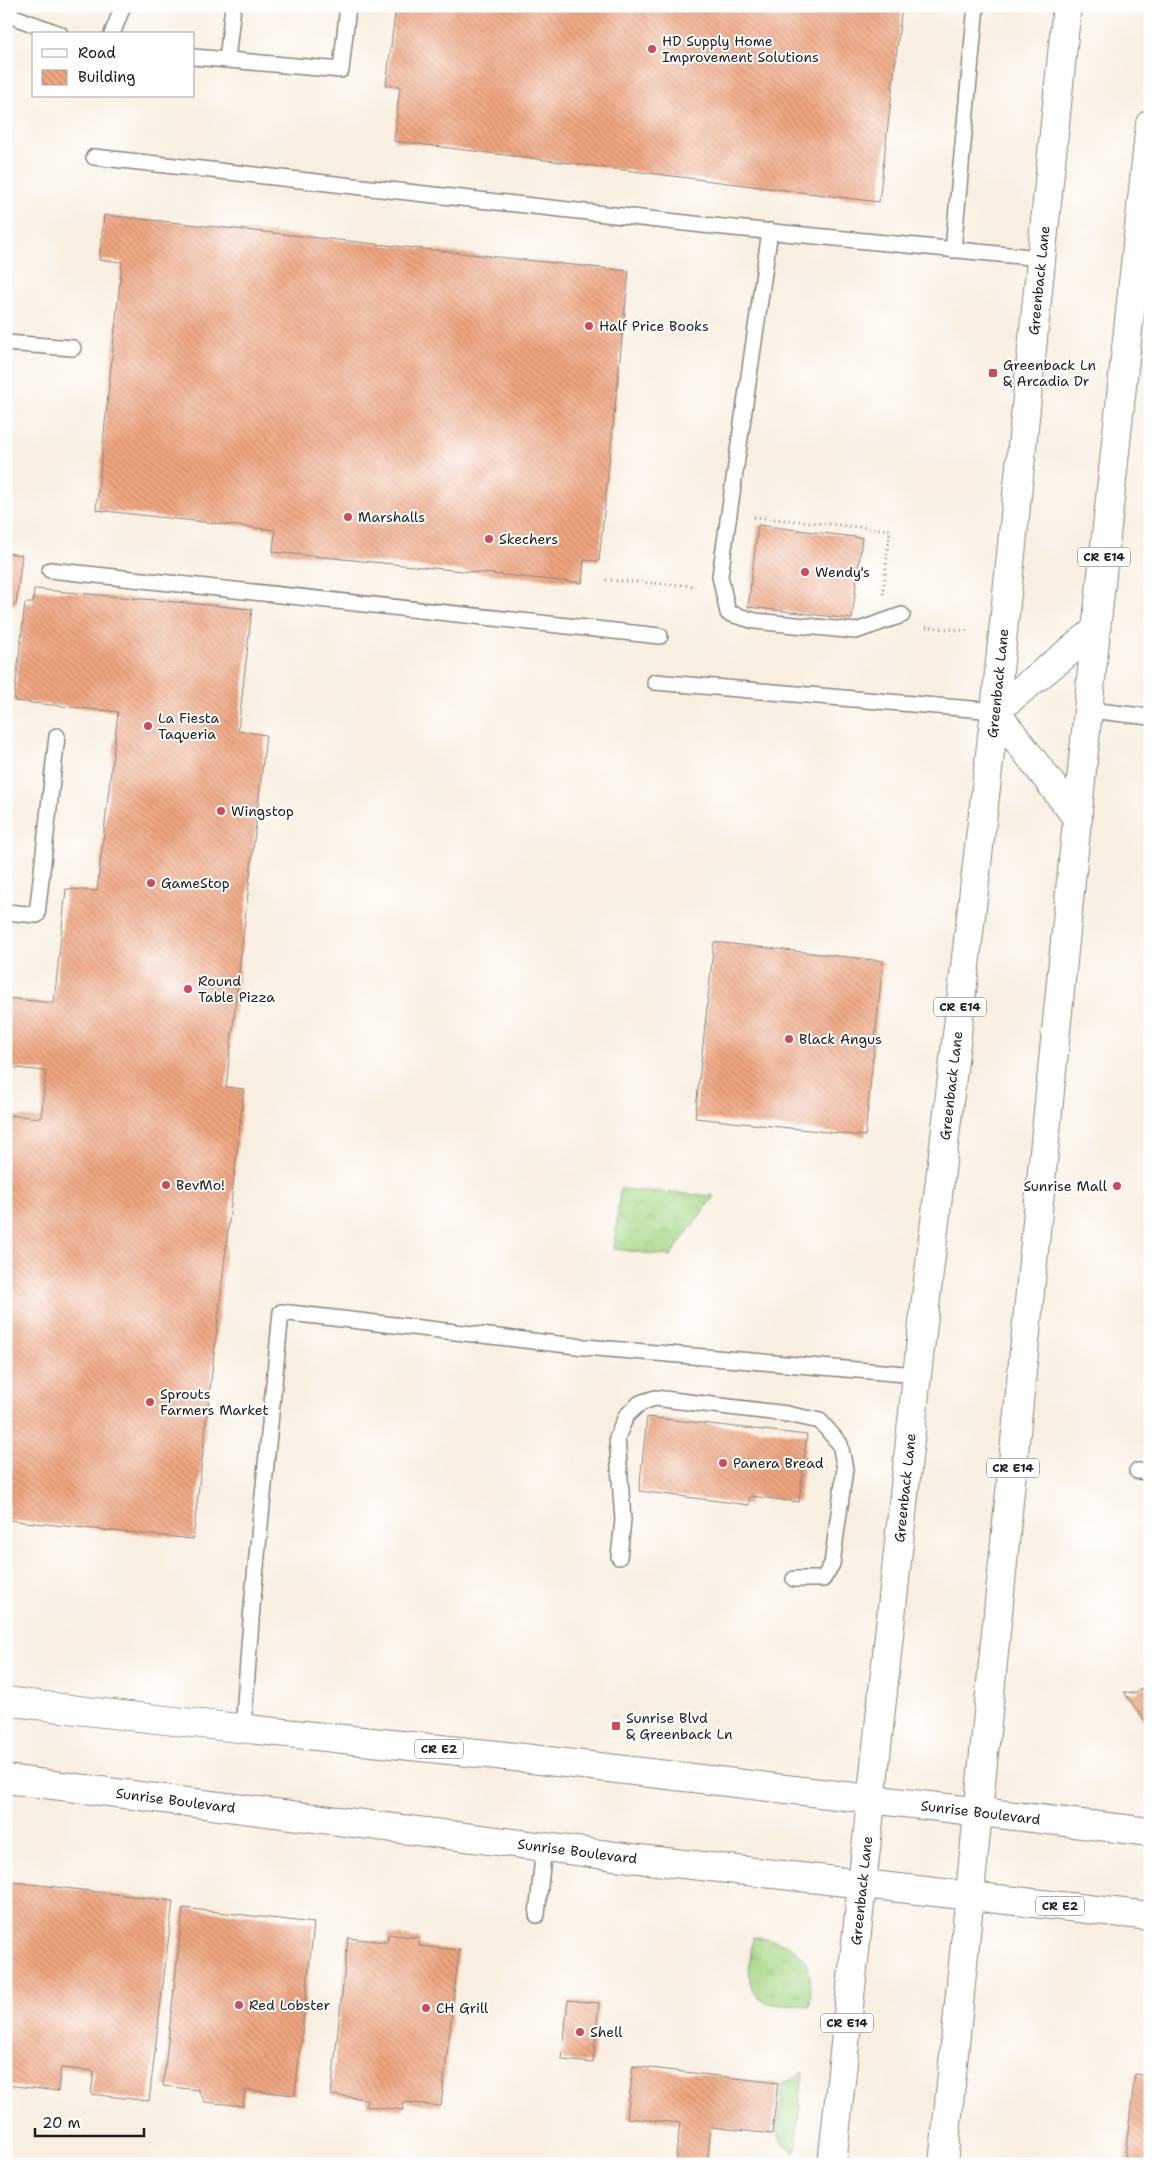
<svg xmlns="http://www.w3.org/2000/svg" width="1156" height="2170" font-family="'Shantell Sans',sans-serif">
  <defs>
    <pattern id="grass-tufts" width="24" height="20" patternUnits="userSpaceOnUse" patternTransform="scale(1.25)"><rect width="24" height="20" fill="#a7d887"/><path d="M3 7l-1-3M5 7V3M7 7l1-3M15 17l-1-3M17 17v-4M19 17l1-3" fill="none" stroke="#8fb974"/></pattern>
    <pattern id="building-back-hatch" width="6" height="6" patternUnits="userSpaceOnUse" patternTransform="scale(1.25)"><rect width="6" height="6" fill="#eea580"/><path d="M-1 5l2 2M0 0l6 6M5-1l2 2" fill="none" stroke="#cc8d6e"/></pattern>
  </defs>
  <rect width="100%" height="100%" fill="#fff"/>
  <filter id="ink" filterUnits="userSpaceOnUse"><feTurbulence type="fractalNoise" baseFrequency=".02" numOctaves="2"/><feDisplacementMap in="SourceGraphic" scale="10" xChannelSelector="R" yChannelSelector="G"/><feConvolveMatrix kernelMatrix="1 2 1 2 8 2 1 2 1" color-interpolation-filters="sRGB"/></filter>
  <filter id="wash" filterUnits="userSpaceOnUse"><feTurbulence type="fractalNoise" baseFrequency=".0096" numOctaves="4" result="noise"/><feDisplacementMap in="SourceGraphic" scale="20" xChannelSelector="R" yChannelSelector="G"/><feGaussianBlur stdDeviation="1.12" result="paint"/><feColorMatrix in="noise" values="0 0 0 0 0 0 0 0 0 0 0 0 0 0 0 0 0 1.4 0 .05"/><feComposite in="paint" operator="in"/></filter>
  <g filter="url(#wash)">
    <rect width="100%" height="100%" fill="#f8efe0"/>
    <!-- grass -->
    <g fill="url(#grass-tufts)" stroke="#627a52">
      <path d="M620,1189L714,1196L670,1256L614,1249Z"/>
      <path d="M753,1937C802,1943 814,1957 810,2006C798,2005 776,2006 766,2002C741,1992 751,1958 753,1937Z"/>
      <path d="M803,2071L795,2154L781,2142L778,2131L783,2084Z"/>
    </g>
    <g id="blocks">
      <!-- building -->
      <g fill="url(#building-back-hatch)">
        <path d="M396,6H902L879,202L394,141L400,86L386,85Z"/>
        <path d="M104,215L629,271L599,561L584,560L582,583L273,552L275,530L96,510L122,262L99,260Z"/>
        <path d="M758,525L862,538L852,619L748,607Z"/>
        <path d="M6,553L22,555L16,605H10L7,630Z"/>
        <path d="M34,589L252,609L238,731L266,735L226,1087L244,1089L193,1539L6,1520V1115L41,1118L46,1071L6,1067V998L54,1003L66,889L97,891L118,712L14,701L25,603H33Z"/>
        <path d="M714,942L883,961L865,1136L695,1118Z"/>
        <path d="M647,1417L807,1435L799,1502L750,1496L749,1505L639,1491Z"/>
        <path d="M1150,1681V1719L1148,1725L1124,1692L1136,1693Z"/>
        <path d="M6,1881L173,1901L149,2101L91,2094L94,2071L61,2068L58,2091L6,2085Z"/>
        <path d="M183,1908L314,1923L295,2095L245,2090L243,2106L205,2102L198,2090L163,2086Z"/>
        <path d="M388,1934L420,1938L419,1946L459,1950L441,2106L404,2102L403,2110L366,2106L367,2099L331,2095L348,1938L387,1942Z"/>
        <path d="M568,2000L599,2003L593,2063L562,2060Z"/>
        <path d="M633,2066L778,2083L772,2134L711,2127L707,2164H675L680,2123L627,2118Z"/>
        <path d="M1135,2074L1150,2076V2164H1124Z"/>
      </g>
    </g>
  </g>
  <g filter="url(#ink)">
    <use href="#blocks" fill-opacity="0" stroke="#8a867e" stroke-width="1"/>
    <g fill="none" stroke-linecap="round" stroke-linejoin="round">
      <defs>
        <g id="service">
          <path d="M6,14L60,34"/>
          <path d="M112,34L123,6"/>
          <path d="M194,57L341,70L348,6"/>
          <path d="M227,60L233,6"/>
          <path d="M94,157L703,225L1040,258"/>
          <path d="M770,231L720,576L728,613L755,621L856,631L902,615"/>
          <path d="M953,250L976,6"/>
          <path d="M6,343L73,348"/>
          <path d="M50,570L660,636"/>
          <path d="M655,682L995,711"/>
          <path d="M1089,710L1150,717"/>
          <path d="M6,912L37,915L57,736"/>
          <path d="M1137,1471L1150,1472"/>
          <path d="M619,1557L623,1520L617,1438L626,1416L640,1403L655,1398L787,1414L820,1421L840,1444L845,1469L832,1564L823,1579H794"/>
          <path d="M243,1729L252,1607L281,1312L585,1347L917,1375"/>
          <path d="M537,1915L544,1847"/>
        </g>
        <g id="primary">
          <path d="M995,711L1078,819"/>
          <path d="M995,711L1096,630"/>
          <path id="s1" d="M6,1701C173,1723 340,1738 506,1756C721,1780 935,1808 1150,1832"/>
          <path id="s2" d="M6,1779L639,1859L1150,1916"/>
          <path id="s3" d="M832,2164L917,1375L995,711L1067,6"/>
          <path d="M943,2164L1096,630L1150,124"/>
        </g>
      </defs>
      <!-- service casing -->
      <use href="#service" stroke="#8a867e" stroke-width="18"/>
      <!-- primary casing -->
      <use href="#primary" stroke="#8a867e" stroke-width="30"/>
      <!-- path -->
      <g stroke="#8a867e" stroke-width="3" stroke-dasharray="1 4" stroke-linecap="butt">
        <path d="M754,517L890,530L883,595"/>
        <path d="M606,580L696,586"/>
        <path d="M926,627L970,631"/>
      </g>
      <!-- service -->
      <use href="#service" stroke="#fff" stroke-width="15"/>
      <!-- primary -->
      <use href="#primary" stroke="#fff" stroke-width="28"/>
    </g>
  </g>
  <!-- markers -->
  <g fill="#d1495b" stroke="#fff" stroke-width="2">
    <circle cx="652" cy="49" r="5"/>
    <circle cx="589" cy="326" r="5"/>
    <rect x="988" y="368" width="10" height="10" rx="2.5"/>
    <circle cx="348" cy="517" r="5"/>
    <circle cx="489" cy="539" r="5"/>
    <circle cx="805" cy="572" r="5"/>
    <circle cx="148" cy="726" r="5"/>
    <circle cx="221" cy="811" r="5"/>
    <circle cx="151" cy="883" r="5"/>
    <circle cx="188" cy="989" r="5"/>
    <circle cx="789" cy="1039" r="5"/>
    <circle cx="166" cy="1185" r="5"/>
    <circle cx="1117" cy="1186" r="5"/>
    <circle cx="150" cy="1402" r="5"/>
    <circle cx="723" cy="1463" r="5"/>
    <rect x="611" y="1721" width="10" height="10" rx="2.5"/>
    <circle cx="239" cy="2005" r="5"/>
    <circle cx="426" cy="2008" r="5"/>
    <circle cx="580" cy="2032" r="5"/>
  </g>
  <g text-anchor="middle" dominant-baseline="central" stroke-width="4" stroke-linejoin="round" paint-order="stroke">
    <!-- shield labels -->
    <g fill="#fff" stroke="#606060" stroke-width="1">
      <rect x="1078" y="547.5" width="52" height="19" rx="4"/>
      <rect x="934" y="997.5" width="52" height="19" rx="4"/>
      <rect x="987" y="1458.5" width="52" height="19" rx="4"/>
      <rect x="415" y="1739.5" width="48" height="19" rx="4"/>
      <rect x="1036" y="1896.5" width="48" height="19" rx="4"/>
      <rect x="821" y="2013.5" width="52" height="19" rx="4"/>
    </g>
    <g font-size="12" font-weight="bold" fill="#1c1c1c">
      <text x="1104" y="557">CR E14</text>
      <text x="960" y="1007">CR E14</text>
      <text x="1013" y="1468">CR E14</text>
      <text x="439" y="1749">CR E2</text>
      <text x="1060" y="1906">CR E2</text>
      <text x="847" y="2023">CR E14</text>
    </g>
    <!-- poi labels -->
    <g font-size="14" fill="#1c1c1c" stroke="#fff" text-anchor="start">
      <text x="662" y="41">HD Supply Home<tspan x="662" dy="16">Improvement Solutions</tspan></text>
      <text x="599" y="326">Half Price Books</text>
      <text x="1003" y="365">Greenback Ln<tspan x="1003" dy="16">&amp; Arcadia Dr</tspan></text>
      <text x="358" y="517">Marshalls</text>
      <text x="499" y="539">Skechers</text>
      <text x="815" y="572">Wendy's</text>
      <text x="158" y="718">La Fiesta<tspan x="158" dy="16">Taqueria</tspan></text>
      <text x="231" y="811">Wingstop</text>
      <text x="161" y="883">GameStop</text>
      <text x="198" y="981">Round<tspan x="198" dy="16">Table Pizza</tspan></text>
      <text x="799" y="1039">Black Angus</text>
      <text x="176" y="1185">BevMo!</text>
      <text x="1107" y="1186" text-anchor="end">Sunrise Mall</text>
      <text x="160" y="1394">Sprouts<tspan x="160" dy="16">Farmers Market</tspan></text>
      <text x="733" y="1463">Panera Bread</text>
      <text x="626" y="1718">Sunrise Blvd<tspan x="626" dy="16">&amp; Greenback Ln</tspan></text>
      <text x="249" y="2005">Red Lobster</text>
      <text x="436" y="2008">CH Grill</text>
      <text x="590" y="2032">Shell</text>
    </g>
    <!-- street labels -->
    <g font-size="14" fill="#1c1c1c" stroke="#fff">
      <text stroke="none"><textPath href="#s3" startOffset="1895">Greenback Lane</textPath></text>
      <text stroke="none"><textPath href="#s3" startOffset="1490">Greenback Lane</textPath></text>
      <text stroke="none"><textPath href="#s3" startOffset="1085">Greenback Lane</textPath></text>
      <text stroke="none"><textPath href="#s3" startOffset="680">Greenback Lane</textPath></text>
      <text stroke="none"><textPath href="#s2" startOffset="171">Sunrise Boulevard</textPath></text>
      <text stroke="none"><textPath href="#s1" startOffset="981">Sunrise Boulevard</textPath></text>
      <text stroke="none"><textPath href="#s2" startOffset="576">Sunrise Boulevard</textPath></text>
      <text stroke="none"><textPath href="#s3" startOffset="275">Greenback Lane</textPath></text>
    </g>
  </g>
  <!-- margin -->
  <rect width="1156" height="2170" fill="none" stroke="#fff" stroke-width="25"/>
  <!-- legend -->
  <rect x="32" y="32" width="162" height="65" fill="#ffffff" stroke="#a4a4a4"/>
  <rect x="42" y="49" width="25" height="8" fill="#ffffff" stroke="#a4a4a4"/>
  <text x="78" y="58" font-size="15" fill="#1c1c1c">Road</text>
  <rect x="42" y="70" width="25" height="15" fill="url(#building-back-hatch)" stroke="#a4a4a4"/>
  <text x="78" y="82" font-size="15" fill="#1c1c1c">Building</text>
  <!-- scale -->
  <path d="M35 2128v8h109v-8" fill="none" stroke="#1c1c1c" stroke-width="2.5"/>
  <text x="42" y="2128" font-size="15" fill="#1c1c1c" stroke="#ffffff" stroke-width="4" paint-order="stroke">20 m</text>
</svg>
